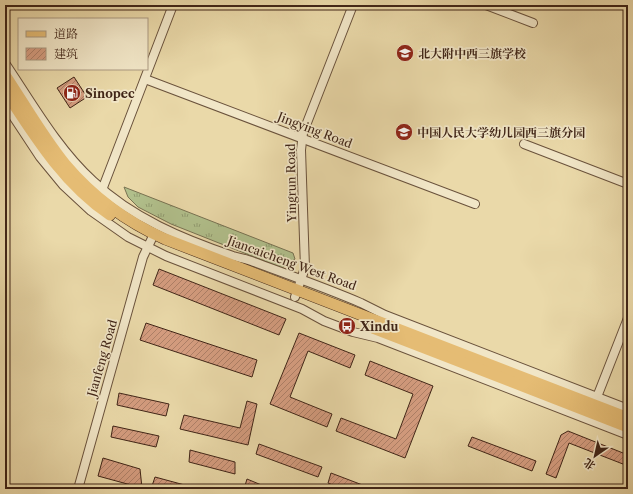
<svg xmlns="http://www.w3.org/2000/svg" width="633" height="494" font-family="'Libre Caslon Text','Noto Serif SC',serif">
  <defs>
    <pattern id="grass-tufts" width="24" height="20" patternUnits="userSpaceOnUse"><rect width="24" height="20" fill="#b1c08c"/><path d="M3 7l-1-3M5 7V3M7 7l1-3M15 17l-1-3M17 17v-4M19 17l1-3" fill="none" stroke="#919c71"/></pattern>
    <pattern id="building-hatch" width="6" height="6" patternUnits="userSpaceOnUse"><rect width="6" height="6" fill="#d59d80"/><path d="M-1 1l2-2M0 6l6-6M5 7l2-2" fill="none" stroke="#ae8068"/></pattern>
  </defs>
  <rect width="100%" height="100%" fill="#ead9a9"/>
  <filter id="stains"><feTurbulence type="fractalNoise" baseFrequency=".005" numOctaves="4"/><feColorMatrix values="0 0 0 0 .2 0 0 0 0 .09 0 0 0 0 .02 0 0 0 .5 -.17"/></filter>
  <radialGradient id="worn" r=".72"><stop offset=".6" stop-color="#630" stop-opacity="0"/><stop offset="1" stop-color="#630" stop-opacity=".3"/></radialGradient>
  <!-- grass -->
  <path fill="url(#grass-tufts)" stroke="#787252" d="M124,187L293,253L295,259L282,268L171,224L138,207L128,197Z"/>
  <!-- building -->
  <g fill="url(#building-hatch)" stroke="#402517">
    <path d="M74,77L87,97L70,108L57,88Z"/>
    <path d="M159,269L286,319L279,335L153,285Z"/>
    <path d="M146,323L257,360L252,377L140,340Z"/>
    <path d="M299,333L355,355L350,368L308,351L290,397L332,414L327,427L270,404Z"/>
    <path d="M370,361L433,386L405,458L336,431L341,418L396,439L413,394L365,375Z"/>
    <path d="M119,393L169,404L166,416L117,405Z"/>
    <path d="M247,401L257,404L248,445L180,429L184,415L240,428Z"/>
    <path d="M113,426L159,436L156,447L111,437Z"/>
    <path d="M568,431L628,455V466L569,443L556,478L546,474L561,435Z"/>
    <path d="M472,437L536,461L532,471L468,446Z"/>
    <path d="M259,444L322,467L318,477L256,454Z"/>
    <path d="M190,450L235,462V474L189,462Z"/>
    <path d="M103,458L140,469L142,488L98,476Z"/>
    <path d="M331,473L373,489H343L328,483Z"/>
    <path d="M155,477L192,487V489H151Z"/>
    <path d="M247,479L271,489H244Z"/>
  </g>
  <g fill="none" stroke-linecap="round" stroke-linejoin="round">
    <defs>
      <g id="minor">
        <path d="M486,5L533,23"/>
        <path d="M5,63C32,103 57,148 93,181C132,218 183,239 233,256C240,258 247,259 254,262C289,275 326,288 361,303C369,307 377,311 385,315L628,409"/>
        <path d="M145,79L475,204"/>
        <path d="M5,104L40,157L63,185L91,211L128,237L166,256L302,309L324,321L353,332L378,338L628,435"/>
        <path d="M524,144L628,184"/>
        <path d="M102,190L173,5"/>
        <path d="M295,297L305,268L301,150L303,133L353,5"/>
        <path d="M597,397L628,318"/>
        <path d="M78,489L143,257L154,234"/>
      </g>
      <g id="major">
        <path d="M5,75C25,105 43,137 65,164C92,196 127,222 165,239L628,418"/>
        <path d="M5,91C35,137 64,184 110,215"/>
        <path d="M373,328L628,427"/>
      </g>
    </defs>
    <!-- minor casing -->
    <use href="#minor" stroke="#6a523c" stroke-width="10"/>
    <!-- major casing -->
    <use href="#major" stroke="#402517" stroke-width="12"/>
    <!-- minor -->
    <use href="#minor" stroke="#f1e6c7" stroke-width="8"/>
    <!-- major -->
    <use href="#major" stroke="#e5bc74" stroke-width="11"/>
  </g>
  <!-- icons -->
  <defs>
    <symbol id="school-disc" viewBox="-11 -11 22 22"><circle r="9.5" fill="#8f2418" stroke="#f1e6c7"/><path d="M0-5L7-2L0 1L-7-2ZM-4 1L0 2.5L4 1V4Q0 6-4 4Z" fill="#fff"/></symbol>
    <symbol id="fuel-disc" viewBox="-11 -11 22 22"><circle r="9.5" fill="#8f2418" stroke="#f1e6c7"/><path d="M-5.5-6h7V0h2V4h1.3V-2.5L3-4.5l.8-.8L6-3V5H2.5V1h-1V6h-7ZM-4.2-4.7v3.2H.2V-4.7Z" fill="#fff"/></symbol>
    <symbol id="bus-disc" viewBox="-11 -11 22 22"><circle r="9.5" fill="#8f2418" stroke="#f1e6c7"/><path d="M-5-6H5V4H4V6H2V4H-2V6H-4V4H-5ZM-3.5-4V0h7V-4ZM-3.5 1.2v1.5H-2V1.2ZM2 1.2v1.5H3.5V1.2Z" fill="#fff"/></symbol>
  </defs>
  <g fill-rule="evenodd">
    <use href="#school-disc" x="395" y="43" width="20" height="20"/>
    <use href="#fuel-disc" x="62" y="83" width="20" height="20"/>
    <use href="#school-disc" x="394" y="122" width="20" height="20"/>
    <use href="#bus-disc" x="337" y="316" width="20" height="20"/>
  </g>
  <g text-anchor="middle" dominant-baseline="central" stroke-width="3.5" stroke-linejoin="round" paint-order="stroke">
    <!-- poi labels -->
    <g font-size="12" font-weight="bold" fill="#402517" stroke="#f1e6c7" text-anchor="start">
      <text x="418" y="53">北大附中西三旗学校</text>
      <text x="85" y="93">Sinopec</text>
      <text x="417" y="132">中国人民大学幼儿园西三旗分园</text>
      <text x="360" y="326">Xindu</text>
    </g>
    <!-- street labels -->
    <g font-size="12" fill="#402517" stroke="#f1e6c7">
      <text transform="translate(315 130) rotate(21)">Jingying Road</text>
      <text transform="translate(291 183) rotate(-91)">Yingrun Road</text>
      <text transform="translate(292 263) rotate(20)">Jiancaicheng West Road</text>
      <text transform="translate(102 358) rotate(-74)">Jianfeng Road</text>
    </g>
  </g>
  <!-- margin -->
  <rect width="633" height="494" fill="none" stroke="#ead9a9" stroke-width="20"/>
  <rect x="6" y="6" width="621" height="482" fill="none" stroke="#402517" stroke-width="2"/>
  <rect x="10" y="10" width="613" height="474" fill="none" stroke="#402517"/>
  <!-- legend -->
  <rect x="18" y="18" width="130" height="52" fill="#f1e6c7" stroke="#aa9981"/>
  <rect x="26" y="31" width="20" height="6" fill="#e5bc74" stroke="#aa9981"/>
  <text x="54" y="38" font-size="12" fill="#402517">道路</text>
  <rect x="26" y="48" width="20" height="12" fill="url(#building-hatch)" stroke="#aa9981"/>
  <text x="54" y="58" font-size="12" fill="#402517">建筑</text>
  <!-- north arrow -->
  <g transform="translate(595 456) rotate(214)" stroke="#f1e6c7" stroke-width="3" paint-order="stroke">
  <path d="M0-3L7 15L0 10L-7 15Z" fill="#402517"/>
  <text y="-6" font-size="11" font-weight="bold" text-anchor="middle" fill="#402517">北</text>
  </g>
  <rect width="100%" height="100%" filter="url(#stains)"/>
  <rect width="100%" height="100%" fill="url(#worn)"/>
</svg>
